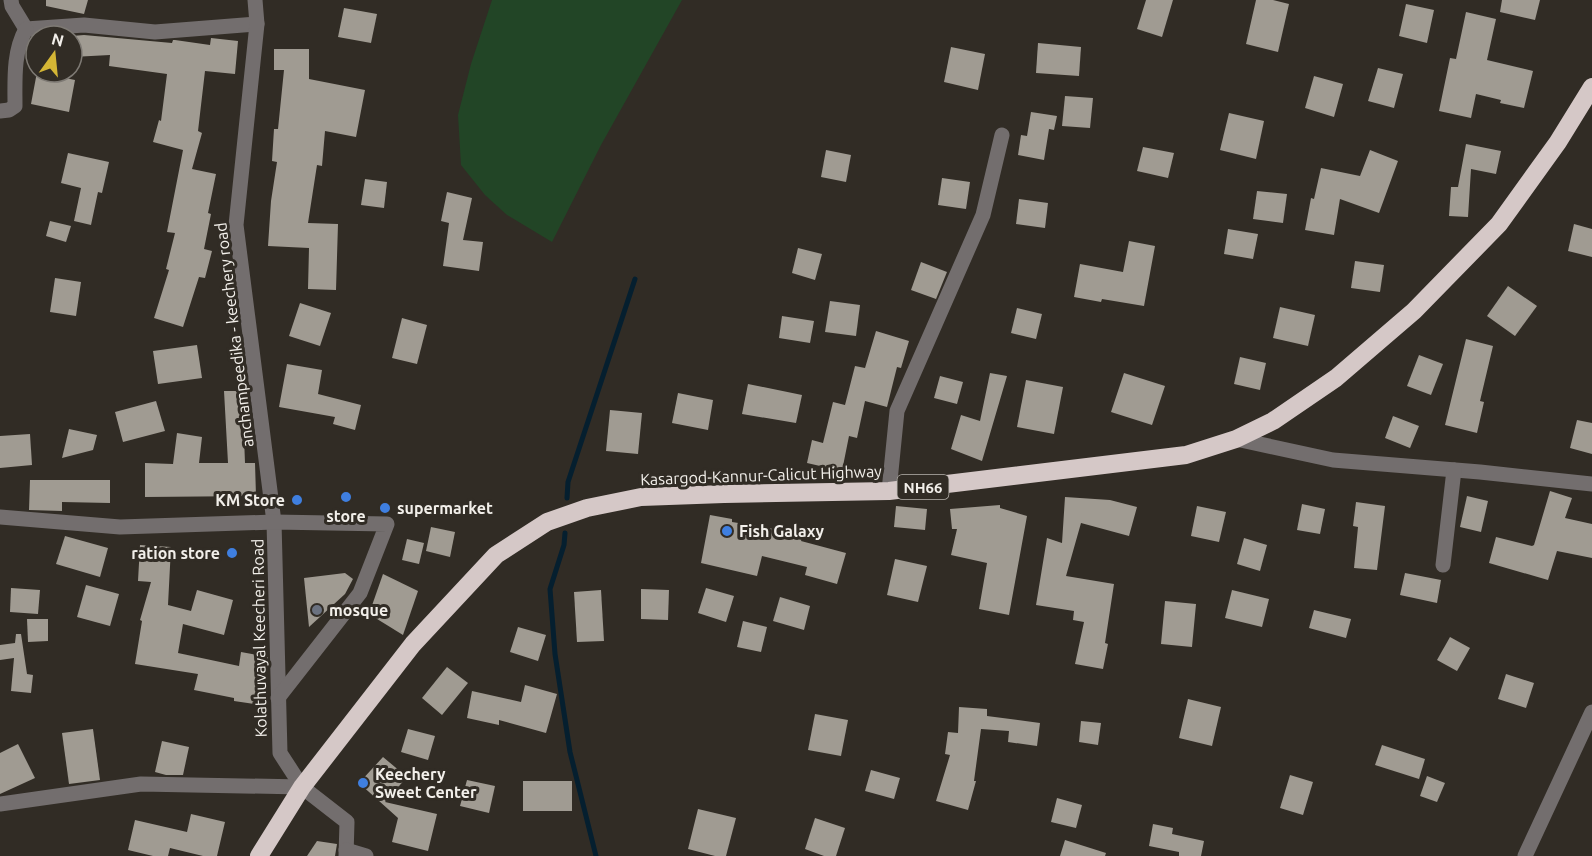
<svg xmlns="http://www.w3.org/2000/svg" width="1592" height="856" font-family="Ubuntu,sans-serif">
  <rect width="100%" height="100%" fill="#312c25"/>
  <!-- green -->
  <path fill="#224526" d="M492,0H682L601,145L552,242L507,215L485,195L461,165L458,115L471,64Z"/>
  <g fill="none" stroke-linecap="round" stroke-linejoin="round">
    <!-- stream -->
    <g stroke="#051f2f" stroke-width="5">
      <path d="M567,498L568,482L635,279"/>
      <path d="M565,533L564,545L550,589L555,654L570,752L596,856"/>
    </g>
  </g>
  <!-- building -->
  <g fill="#a09b92">
    <path d="M46,0H88L84,14L46,6Z"/>
    <path d="M1146,0H1173L1162,37L1137,29Z"/>
    <path d="M1256,0H1273L1289,4L1278,52L1246,44Z"/>
    <path d="M1502,0H1540L1535,20L1500,12Z"/>
    <path d="M1406,4L1434,10L1427,43L1399,36Z"/>
    <path d="M344,8L377,14L371,43L338,37Z"/>
    <path d="M1466,12L1496,19L1487,60L1533,71L1524,108L1500,103L1501,100L1476,94L1471,118L1439,111L1450,58L1456,59Z"/>
    <path d="M84,35L172,43L173,40H175L210,45L211,38L238,41L235,74L205,71L198,131L202,133L192,169L216,174L208,213L211,214L204,249L212,251L205,278L199,277L183,327L154,318L169,270L166,269L175,233L167,232L183,150L153,142L159,120L161,121L167,74L109,66L110,55L72,57V36Z"/>
    <path d="M1038,43L1081,47L1079,76L1036,73Z"/>
    <path d="M951,47L985,54L978,90L944,82Z"/>
    <path d="M274,49H309V79L365,90L356,137L325,131L322,166L317,165L308,223L338,224L336,290L308,289L309,248L268,246L271,201L277,162L272,161L274,129H278L284,70H274Z"/>
    <path d="M1378,68L1403,74L1394,108L1368,101Z"/>
    <path d="M37,72L75,80L69,112L31,104Z"/>
    <path d="M1314,76L1343,84L1334,117L1305,108Z"/>
    <path d="M1065,96L1093,98L1090,128L1062,126Z"/>
    <path d="M1031,112L1057,116L1054,130L1049,129L1044,160L1018,155L1021,135L1027,136Z"/>
    <path d="M1229,113L1264,121L1256,159L1220,150Z"/>
    <path d="M1466,144L1501,151L1496,174L1471,169L1468,217L1449,216L1451,187H1458Z"/>
    <path d="M1143,147L1174,153L1168,178L1137,171Z"/>
    <path d="M826,150L851,155L846,182L821,177Z"/>
    <path d="M1370,150L1398,161L1379,213L1340,199L1334,235L1305,230L1311,198L1314,199L1321,168L1360,176Z"/>
    <path d="M68,153L109,162L102,193L98,192L91,225L74,221L81,188L61,183Z"/>
    <path d="M942,178L970,182L966,209L938,205Z"/>
    <path d="M365,179L387,182L384,208L361,205Z"/>
    <path d="M1257,191L1287,194L1283,223L1253,219Z"/>
    <path d="M447,192L472,198L463,240L483,242L479,271L443,266L449,223L441,221Z"/>
    <path d="M1019,199L1048,203L1045,228L1016,224Z"/>
    <path d="M50,221L71,226L66,242L46,236Z"/>
    <path d="M1574,224L1592,229V257L1568,251Z"/>
    <path d="M1228,229L1258,234L1253,259L1224,254Z"/>
    <path d="M1129,241L1155,246L1144,306L1102,299L1101,302L1074,297L1080,264L1123,272Z"/>
    <path d="M798,248L822,254L815,280L792,273Z"/>
    <path d="M1355,261L1384,265L1380,292L1351,288Z"/>
    <path d="M921,262L947,272L936,299L911,290Z"/>
    <path d="M55,278L81,282L76,316L50,312Z"/>
    <path d="M1508,286L1537,306L1515,336L1487,316Z"/>
    <path d="M830,301L860,305L856,336L825,332Z"/>
    <path d="M300,303L331,313L320,346L289,336Z"/>
    <path d="M1280,307L1315,315L1308,346L1273,338Z"/>
    <path d="M1017,308L1042,314L1036,339L1011,333Z"/>
    <path d="M782,316L814,321L810,343L779,338Z"/>
    <path d="M402,318L427,325L417,364L392,358Z"/>
    <path d="M876,331L909,341L901,368L897,367L887,407L865,401L857,438L849,436L842,471L807,463L812,440L823,443L833,402L845,405L855,366L865,368Z"/>
    <path d="M1466,339L1493,346L1480,401L1484,402L1477,433L1445,425Z"/>
    <path d="M197,345L202,378L158,384L153,351Z"/>
    <path d="M1419,355L1443,364L1431,395L1407,386Z"/>
    <path d="M1240,357L1266,363L1260,390L1234,384Z"/>
    <path d="M287,364L322,370L318,394L361,405L355,430L333,424L335,417L279,407Z"/>
    <path d="M990,373L1007,376L982,461L951,449L961,415L980,421Z"/>
    <path d="M1124,373L1165,386L1152,425L1111,412Z"/>
    <path d="M940,376L963,382L957,404L934,398Z"/>
    <path d="M1026,380L1063,387L1054,434L1017,427Z"/>
    <path d="M748,384L802,395L796,423L742,414Z"/>
    <path d="M224,391H239L241,437H244L245,463H255L256,496L145,497V463L173,464L177,433L202,437L199,463H228Z"/>
    <path d="M678,393L713,400L708,430L672,423Z"/>
    <path d="M156,401L165,431L123,442L115,412Z"/>
    <path d="M610,410L642,413L638,454L606,451Z"/>
    <path d="M1393,416L1419,426L1410,448L1385,438Z"/>
    <path d="M1577,420L1592,423V454L1570,448Z"/>
    <path d="M69,429L97,435L93,450L62,458Z"/>
    <path d="M30,434L32,465L0,468V436Z"/>
    <path d="M30,480H110V503L62,502V511L29,510Z"/>
    <path d="M1550,491L1572,498L1565,518L1592,524V558L1557,551L1548,580L1489,563L1496,537L1532,546L1534,545Z"/>
    <path d="M1467,496L1488,501L1481,532L1460,527Z"/>
    <path d="M1065,497L1110,500L1137,507L1129,536L1081,523L1066,576L1114,584L1105,643L1108,644L1103,669L1075,664L1084,622L1073,620L1074,611L1036,605L1047,538L1062,543Z"/>
    <path d="M1356,502L1385,506L1377,570L1354,568L1358,527L1353,526Z"/>
    <path d="M1302,504L1325,509L1320,534L1297,530Z"/>
    <path d="M1000,505V508L1027,516L1009,615L979,609L987,563L951,555L957,529H952L950,509Z"/>
    <path d="M896,506L927,509L925,530L894,527Z"/>
    <path d="M1197,506L1226,512L1219,542L1191,536Z"/>
    <path d="M710,515L732,519V522L776,529L803,535L801,541L846,553L837,584L805,575L807,567L762,556L757,576L701,563Z"/>
    <path d="M431,527L455,532L450,557L426,551Z"/>
    <path d="M65,536L108,548L100,577L56,564Z"/>
    <path d="M1244,538L1267,545L1260,571L1237,564Z"/>
    <path d="M407,539L424,543L419,564L402,560Z"/>
    <path d="M140,545L171,547L168,605L191,611L197,590L233,600L224,635L183,624L178,653L239,666L241,652L268,657L261,705L234,701V698L194,690L198,674L135,664L142,621L140,620L151,582L138,581Z"/>
    <path d="M895,559L927,566L918,602L887,595Z"/>
    <path d="M345,573L353,579L345,594L309,627L304,578Z"/>
    <path d="M1405,573L1441,580L1437,603L1400,595Z"/>
    <path d="M383,574L418,591L403,635L369,614Z"/>
    <path d="M86,585L119,594L110,626L77,617Z"/>
    <path d="M11,588L40,590L38,614L10,612Z"/>
    <path d="M706,588L734,596L726,622L698,613Z"/>
    <path d="M641,589L669,590L668,620L641,619Z"/>
    <path d="M601,590L604,641L577,642L574,592Z"/>
    <path d="M1232,590L1269,599L1262,627L1225,618Z"/>
    <path d="M780,597L810,606L804,630L773,621Z"/>
    <path d="M1165,601L1196,604L1192,647L1161,644Z"/>
    <path d="M1314,610L1351,619L1346,638L1309,628Z"/>
    <path d="M27,619H48V641L28,642Z"/>
    <path d="M743,621L767,627L761,652L737,647Z"/>
    <path d="M518,627L546,635L538,661L510,652Z"/>
    <path d="M16,634H21L27,674L33,675L31,693L11,691L14,658L0,660V645L15,643Z"/>
    <path d="M1450,637L1470,648L1457,671L1437,660Z"/>
    <path d="M447,667L468,683L442,715L422,698Z"/>
    <path d="M1506,674L1534,683L1526,708L1498,699Z"/>
    <path d="M525,685L557,694L546,733L499,720V725L467,718L472,691L521,702Z"/>
    <path d="M1188,699L1221,707L1212,746L1179,738Z"/>
    <path d="M959,707L987,709V716L1040,723L1037,746L1008,742L1009,731L981,729L974,781H976L968,810L936,801L950,755L945,754L948,732L958,733Z"/>
    <path d="M815,714L848,720L841,756L808,750Z"/>
    <path d="M1081,721L1101,723L1098,745L1079,742Z"/>
    <path d="M93,729L100,780L69,784L62,733Z"/>
    <path d="M408,729L435,736L428,760L401,752Z"/>
    <path d="M162,741L189,747L183,775H166L155,772Z"/>
    <path d="M18,744L35,778L0,794V753Z"/>
    <path d="M1382,745L1425,759L1419,779L1375,765Z"/>
    <path d="M383,757L407,777L385,802L437,814L428,851L392,842L398,818L359,783Z"/>
    <path d="M871,770L900,778L894,799L865,791Z"/>
    <path d="M1290,775L1313,782L1303,815L1280,808Z"/>
    <path d="M1427,776L1445,783L1437,802L1420,796Z"/>
    <path d="M467,780L495,786L489,813L460,806Z"/>
    <rect x="523" y="781" width="49" height="30"/>
    <path d="M1057,798L1082,805L1076,828L1051,822Z"/>
    <path d="M698,809L736,818L726,856H715L688,849Z"/>
    <path d="M191,814L225,822L217,856H203L170,848L168,856H153L128,850L135,820L187,832Z"/>
    <path d="M815,818L845,828L836,856H824L805,849Z"/>
    <path d="M1153,824L1173,828L1172,834L1204,841L1201,856H1179V852L1149,846Z"/>
    <path d="M1065,840L1106,853L1105,856H1060Z"/>
    <path d="M317,841L337,844L335,856H307Z"/>
  </g>
  <g fill="none" stroke-linecap="round" stroke-linejoin="round">
    <!-- minor -->
    <g stroke="#736e6e" stroke-width="15">
      <path d="M11,0L12,6L26,29L84,25L155,32L257,24"/>
      <path d="M255,0L257,24L236,225L274,522L280,753L302,787L347,822L346,856"/>
      <path d="M0,111L9,110L15,106C15,80 13,52 26,29"/>
      <path d="M1236,439L1333,460L1480,472L1592,484"/>
      <path d="M889,491L897,411L983,215L1002,135"/>
      <path d="M0,517L120,527L274,522L387,524L360,593L278,698"/>
      <path d="M1443,565L1454,470"/>
      <path d="M0,804L141,784L302,787"/>
      <path d="M346,850L366,856"/>
      <path d="M1525,856L1592,712"/>
    </g>
    <!-- highway -->
    <path stroke="#d5c8c7" stroke-width="18" d="M259,856L302,787L413,644L496,555L547,522L587,508L641,497L724,494L889,491L1186,455L1236,439L1273,421L1336,378L1414,311L1499,224L1558,142L1592,87"/>
  </g>
  <!-- markers -->
  <g fill="#3f7fe0" stroke="#312c25" stroke-width="2">
    <circle cx="346" cy="497" r="6"/>
    <circle cx="297" cy="500" r="6"/>
    <circle cx="385" cy="508" r="6"/>
    <circle cx="727" cy="531" r="6"/>
    <circle cx="232" cy="553" r="6"/>
    <circle cx="363" cy="783" r="6"/>
  </g>
  <circle fill="#6b7280" stroke="#312c25" stroke-width="2" cx="317" cy="610" r="6"/>
  <g text-anchor="middle" dominant-baseline="central" stroke-width="6" stroke-linejoin="round" paint-order="stroke">
    <!-- shield labels -->
    <rect fill="#312c25" stroke="#b8b4af" stroke-width="1.5" x="897.5" y="475" width="51" height="24" rx="4.5"/>
    <g font-size="15" font-weight="bold" fill="#f2efea">
      <text x="923" y="487">NH66</text>
    </g>
    <!-- street labels -->
    <g font-size="16" fill="#f2efea" stroke="#312c25">
      <text transform="translate(234 335) rotate(-97)">anchampeedika - keechery road</text>
      <text transform="translate(761 475) rotate(-2)">Kasargod-Kannur-Calicut Highway</text>
      <text transform="translate(259 638) rotate(-91)">Kolathuvayal Keecheri Road</text>
    </g>
    <!-- poi labels -->
    <g font-size="16" font-weight="bold" fill="#f2efea" stroke="#312c25" text-anchor="start">
      <text x="285" y="500" text-anchor="end">KM Store</text>
      <text x="397" y="508">supermarket</text>
      <text x="346" y="516" text-anchor="middle">store</text>
      <text x="739" y="531">Fish Galaxy</text>
      <text x="220" y="553" text-anchor="end">ration store</text>
      <text x="329" y="610">mosque</text>
      <text x="375" y="774">Keechery<tspan x="375" dy="18">Sweet Center</tspan></text>
    </g>
  </g>
  <!-- north arrow -->
  <g transform="translate(54 54) rotate(15)"><circle r="28" fill="#312c25" stroke="#7e7a74" stroke-width="1.5"/>
  <path d="M0-4.5L10 22L0 15L-10 22Z" fill="#d4b635"/>
  <text y="-9" font-size="16" font-weight="bold" text-anchor="middle" fill="#f2efea">N</text>
  </g>
</svg>
